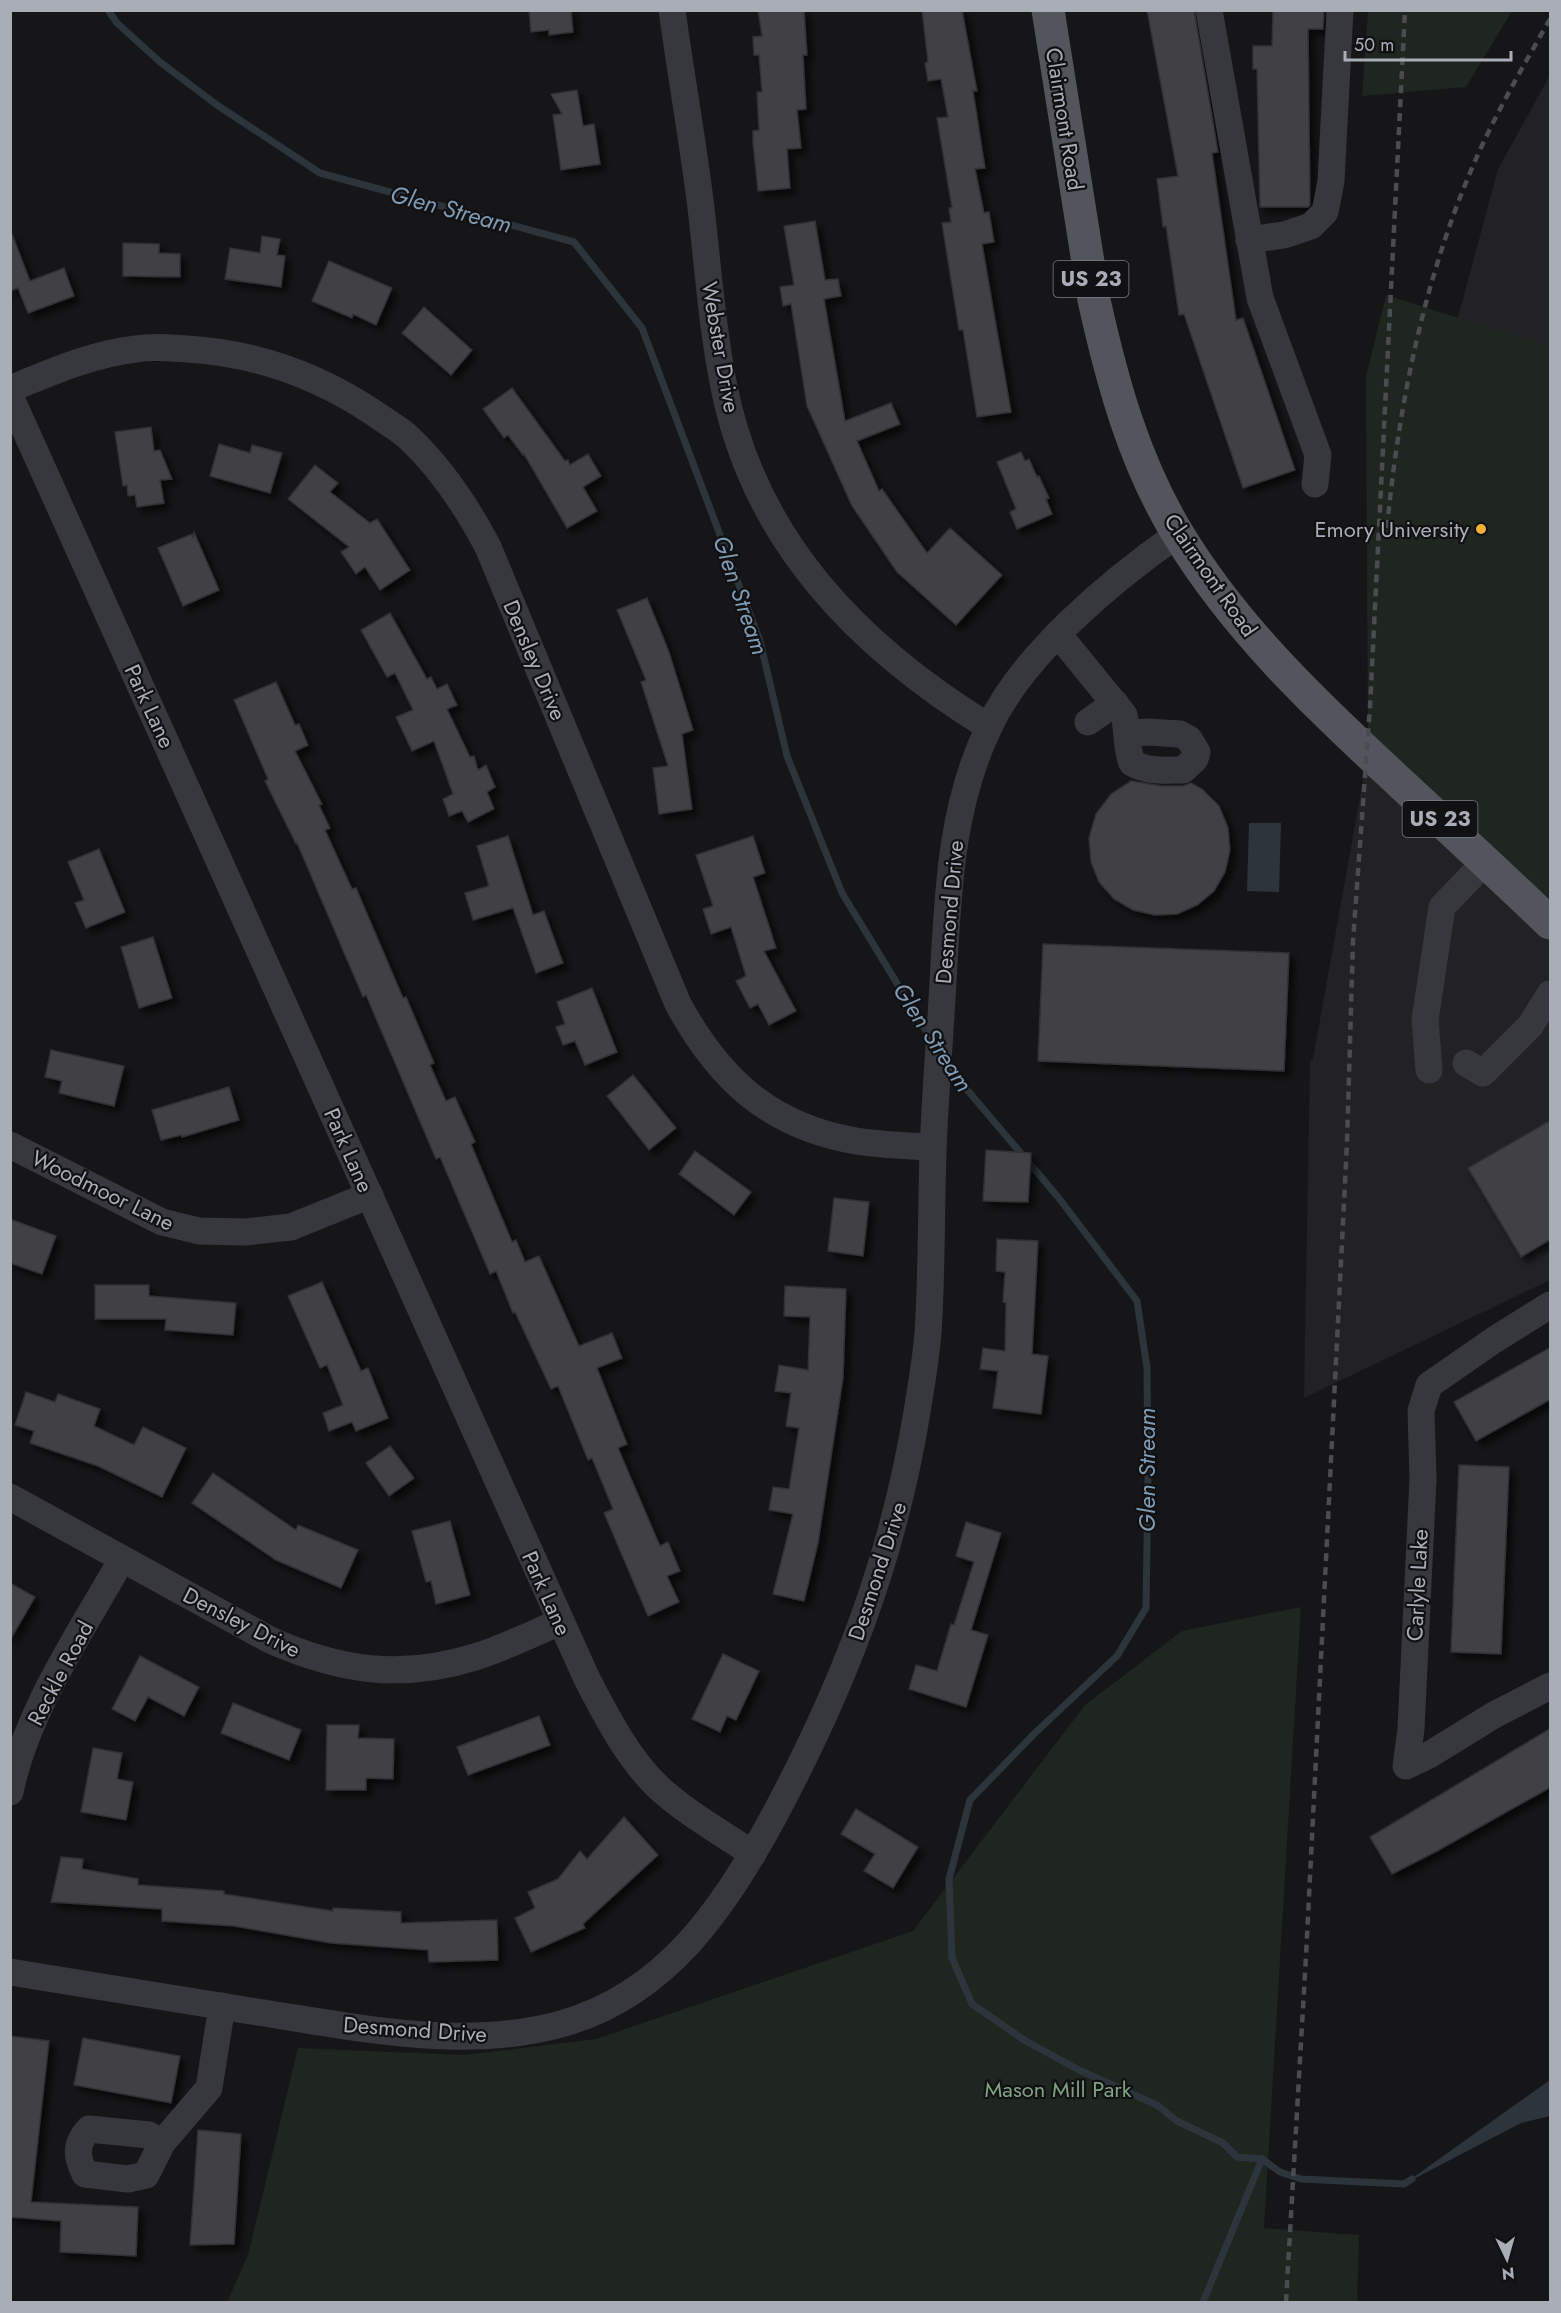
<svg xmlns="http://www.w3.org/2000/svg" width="1561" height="2313" font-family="Jost,sans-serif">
  <defs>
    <filter id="shadow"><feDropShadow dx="5.5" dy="5.5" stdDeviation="3" flood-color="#0009"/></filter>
  </defs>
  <rect width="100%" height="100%" fill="#161618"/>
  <!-- built -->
  <path fill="#222225" d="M1550,75V1280L1304,1398L1310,1061L1313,1059L1422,451L1498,169Z"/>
  <!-- green -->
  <g fill="#1e261f">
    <path d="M1368,10H1512V11L1466,87L1362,96Z"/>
    <path d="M1386,295L1550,347V920L1368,749L1366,377Z"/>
    <path d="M1301,1607L1264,2228L1359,2235L1357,2302H227L248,2255L298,2048L464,2055L596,2039L913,1931L1085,1705L1182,1631Z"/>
  </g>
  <!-- water -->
  <g fill="#2c353c">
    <path d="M1249,823H1281L1279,892L1247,891Z"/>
    <path d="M1550,2080V2116L1521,2123L1404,2184Z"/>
  </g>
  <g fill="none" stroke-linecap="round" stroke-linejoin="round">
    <!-- stream -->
    <g stroke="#2c353c" stroke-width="7">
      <path d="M108,10L117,23L160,62L217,105L320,173L574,242L642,328L760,641L787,756L842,893L931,1039"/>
      <path d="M947,1066L1058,1197L1137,1301L1147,1368L1148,1477L1146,1608L1117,1656L1034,1734L970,1800L949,1879L952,1958L972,2004L1024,2040L1079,2070L1157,2105L1177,2121L1223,2143L1237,2157L1262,2159"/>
      <path d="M1262,2159L1280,2172L1301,2179L1404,2184L1412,2179"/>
      <path d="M1203,2302L1262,2159"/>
    </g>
  </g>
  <!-- building -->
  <g fill="#404145" stroke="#303034" stroke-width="1.5" filter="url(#shadow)">
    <path d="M529,10H571L573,32L549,35V30L531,32Z"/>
    <path d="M758,10H804L807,55H803L806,109L797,110L801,148L787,149L790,188L758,191L753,142V131L759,130L757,92H762L759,55H754L753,37L762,36Z"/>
    <path d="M922,10H962L977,91H973L985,168L975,169L984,213L989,212L994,242L982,244L1011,412L977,417L963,330H959L942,223L951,222L949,208H952L937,118L948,117L941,79L928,81L925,63L928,62Z"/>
    <path d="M1147,10H1194L1218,152L1212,153L1236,320L1243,318L1295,470L1243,488L1184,314L1179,315L1166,226L1163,227L1157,179L1178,176Z"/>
    <path d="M1273,10H1324L1323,29H1308L1310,205L1308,207H1260L1257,69H1253V46H1272Z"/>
    <path d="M577,90L583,126L594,124L600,164L561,170L553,115L562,114L551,94Z"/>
    <path d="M815,221L825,280L838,279L841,296L824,299L845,421L891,403L900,424L857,441L879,491L882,489L927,553L950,528L1002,575L956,625L897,572L852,506L807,406L791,304L783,306L780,287L794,285L784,226Z"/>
    <path d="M12,234L30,281L64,268L74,296L28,313L18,288L10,291V235Z"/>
    <path d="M262,236L280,239L277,255L285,256L281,287L225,279L230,248L260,253Z"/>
    <path d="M123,243L159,244V253L180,254V277L123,276Z"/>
    <path d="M329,261L392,288L376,325L353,314L352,318L312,301Z"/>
    <path d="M424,307L472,350L451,375L402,333Z"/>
    <path d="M512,388L565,461L568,460L570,465L588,454L601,476L583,487L597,511L567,528L524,454L523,455L508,435L504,438L483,409Z"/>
    <path d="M151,427L154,451L160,450L172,479L160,480L164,503L137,507L135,495L128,496L127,485L123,486L115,432Z"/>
    <path d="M219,444L250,453L252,445L282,453L270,493L210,476Z"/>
    <path d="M1021,452L1025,461L1029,459L1037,477L1039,476L1049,498L1046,499L1052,514L1017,529L1010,512L1016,509L997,462Z"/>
    <path d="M315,465L338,483L330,492L370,523L377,519L410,570L380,590L365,567L356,574L341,552L349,547L288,499Z"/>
    <path d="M194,532L219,590L183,606L158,548L192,534L193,538Z"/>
    <path d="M647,598L669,652L693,730L682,734L692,809L659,814L653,768L668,766L641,682L646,680L617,610Z"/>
    <path d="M390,613L427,679L431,677L437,689L447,684L457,705L447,709L470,757L474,756L478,770L486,765L495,787L487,792L494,809L468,822L462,811L449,816L443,799L453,794L434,741L412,751L396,717L413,710L395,673L387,677L361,630Z"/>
    <path d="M276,682L295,725L299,724L308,745L295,751L322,804L319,805L330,828L325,830L352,889L356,888L403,998L406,997L434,1063L430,1065L446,1101L455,1097L475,1142L471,1144L512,1242L516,1240L525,1262L539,1256L579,1346L612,1333L622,1358L597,1368L627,1444L618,1448L660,1546L668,1542L680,1571L667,1576L679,1602L648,1616L604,1513L613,1509L592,1458L588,1460L558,1386L551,1389L515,1312L513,1313L496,1271L490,1274L440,1157L436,1159L366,995L363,997L297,843L296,844L265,781L268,779L234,700Z"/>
    <path d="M1131,781L1162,786H1183L1191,783L1202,789L1219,806L1228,828L1230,850L1225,872L1214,891L1197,905L1177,914L1155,915L1133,910L1114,899L1099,882L1091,862L1089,838L1096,814L1111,794Z"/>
    <path d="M508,836L533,915L544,911L563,963L536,973L513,908L473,920L465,893L489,886L477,846Z"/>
    <path d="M753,836L765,873L753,877L776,948L764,951L796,1011L769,1025L758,1004L750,1008L736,981L746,976L731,927L711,934L703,909L713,906L696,855Z"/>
    <path d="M99,849L125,912L86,928L75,903L84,900L68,862Z"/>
    <path d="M153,937L172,998L139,1008L121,947Z"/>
    <path d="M1043,944L1289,953L1284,1071L1038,1061Z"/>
    <path d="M592,988L617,1052L585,1065L575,1041L563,1045L556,1027L565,1024L557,1002Z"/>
    <path d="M51,1050L124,1066L114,1106L59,1093L62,1081L45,1077Z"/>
    <path d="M633,1075L676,1128L649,1150L607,1096Z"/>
    <path d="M229,1087L239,1120L182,1137L181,1135L161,1140L152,1110Z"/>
    <path d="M1551,1120V1239L1521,1257L1468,1168Z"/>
    <path d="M986,1150L1031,1153L1028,1202L983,1201Z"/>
    <path d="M695,1151L751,1192L734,1215L679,1174Z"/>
    <path d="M834,1198L869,1202L863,1256L828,1251Z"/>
    <path d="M10,1219L56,1236L42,1274L10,1263Z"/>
    <path d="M997,1239L1038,1241L1032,1354L1048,1356L1041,1414L993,1408L998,1371L980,1369L983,1348L1005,1351L1006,1303L1003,1302L1005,1272L996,1271Z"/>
    <path d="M322,1282L361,1371L368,1368L388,1418L356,1431L352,1422L329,1431L323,1413L343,1405L327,1365L320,1368L288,1296Z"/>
    <path d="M95,1285H149V1296L236,1303L233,1335L165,1330L166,1319H95Z"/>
    <path d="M785,1286L846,1289L843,1378L818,1543L804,1601L773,1594L793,1514L769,1510L773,1487L789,1489L799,1428L786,1426L791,1393L775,1391L779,1365L808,1370L810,1317L784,1316Z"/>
    <path d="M1551,1347V1399L1476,1441L1454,1402Z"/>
    <path d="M26,1392L55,1402L58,1394L100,1409L94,1426L134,1445L143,1427L186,1448L162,1497L98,1466L30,1443L34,1431L15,1425Z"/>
    <path d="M390,1446L414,1478L389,1496L366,1463Z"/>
    <path d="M1459,1465L1509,1467L1501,1654L1451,1652Z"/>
    <path d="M213,1473L296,1530L298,1525L358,1550L341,1588L276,1560L192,1503Z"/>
    <path d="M450,1521L470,1595L436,1604L431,1581L426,1582L412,1531Z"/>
    <path d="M966,1522L1001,1533L971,1630L988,1635L966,1707L909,1689L916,1665L937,1671L951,1624L954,1625L974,1562L956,1556Z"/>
    <path d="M10,1583L35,1597L10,1640Z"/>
    <path d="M723,1654L759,1671L736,1720L727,1716L720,1732L692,1719Z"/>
    <path d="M140,1656L199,1687L184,1716L148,1697L135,1721L112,1709Z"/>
    <path d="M233,1703L301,1730L289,1760L221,1733Z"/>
    <path d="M539,1716L550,1745L468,1775L457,1747Z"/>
    <path d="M327,1725H359L358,1738L394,1739L393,1779L366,1778V1790H326Z"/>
    <path d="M1551,1728V1787L1437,1851L1392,1874L1370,1837Z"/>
    <path d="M93,1748L122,1753L117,1779L133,1782L126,1820L81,1812Z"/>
    <path d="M856,1809L918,1847L893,1888L864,1871L875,1854L841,1834Z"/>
    <path d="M624,1817L658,1855L583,1924L585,1928L531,1952L515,1918L535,1908L528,1892L558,1879L580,1851L587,1859Z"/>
    <path d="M61,1857L83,1859L82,1869L138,1879V1885L224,1891V1894L333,1911V1908L401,1912V1923L497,1920L498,1960L429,1962L428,1950L331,1943L234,1926L162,1921V1909L51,1902Z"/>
    <path d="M10,2036L49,2041L31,2202L138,2207L136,2256L60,2252L61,2221L10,2217Z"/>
    <path d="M83,2038L180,2056L171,2103L74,2085Z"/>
    <path d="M198,2130L241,2134L234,2244L190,2245Z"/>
  </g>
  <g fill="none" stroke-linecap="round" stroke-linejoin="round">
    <!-- minor -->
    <g stroke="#37383d" stroke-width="27">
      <path d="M672,10C681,76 693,142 701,208C708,267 712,328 724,387C755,542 859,647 989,727"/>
      <path d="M1209,10L1260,298L1318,455L1315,484"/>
      <path d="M1249,240L1284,235L1311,226L1325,212L1331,181L1340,10"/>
      <path d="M10,389C51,372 92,354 136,349C153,346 170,348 187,349C255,353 317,375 374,413C385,421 398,428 408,437C441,468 467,507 488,547L678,1004C719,1079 769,1126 856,1141C881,1145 907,1146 933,1147"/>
      <path d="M10,396L587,1679C607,1717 627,1757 658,1787C686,1813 722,1833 753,1854"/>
      <path d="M1058,634L1124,715C1128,731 1126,748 1132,763C1148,772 1165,770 1183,770L1195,759L1197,752L1189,739L1180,734L1147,732L1135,733L1129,739"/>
      <path d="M1088,722L1115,703"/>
      <path d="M1466,1063L1483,1073L1530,1026L1550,994"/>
      <path d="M1429,1070L1425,1020L1442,907L1486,861"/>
      <path d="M10,1145L162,1222L199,1231L245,1232L291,1227L370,1195"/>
      <path d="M1550,1305L1494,1340L1429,1385L1421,1411L1423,1479L1411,1729L1406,1766L1429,1755L1494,1715L1550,1686"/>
      <path d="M10,1497L270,1640C340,1671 401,1680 475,1657C504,1648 532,1634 560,1622"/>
      <path d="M10,1792C27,1709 81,1632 122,1559"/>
      <path d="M10,1972C93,1985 175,1999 257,2012C355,2027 463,2051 561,2024C666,1995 725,1907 774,1816C844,1685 893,1559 917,1412C921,1386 926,1359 928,1333C932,1273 931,1212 933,1152C935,1095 940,1038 943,982C948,894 950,808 989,727C1023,654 1112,580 1178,534"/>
      <path d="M162,2143L149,2135L89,2129C75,2144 76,2156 85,2174L128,2179L146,2175L162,2143L209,2088L222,2006"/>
    </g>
    <!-- major -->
    <path stroke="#53555c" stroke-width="33" d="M1048,10L1094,300C1112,381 1134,462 1178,534C1235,628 1314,703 1394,777C1447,826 1499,874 1550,923"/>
    <!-- rail -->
    <g stroke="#4a4c52" stroke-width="4.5" stroke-dasharray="8 6" stroke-linecap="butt">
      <path d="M1387,528C1399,400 1426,270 1479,152C1500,106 1525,63 1550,19"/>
      <path d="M1286,2302L1306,1956L1347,1143L1353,941L1370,707L1405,10"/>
    </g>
  </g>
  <!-- markers -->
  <circle fill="#f2b134" stroke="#111113" stroke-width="2" cx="1481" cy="529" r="6"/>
  <g text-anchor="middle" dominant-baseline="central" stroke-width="4.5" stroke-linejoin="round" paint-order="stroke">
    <!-- shield labels -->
    <g fill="#111113" stroke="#7b7e86" stroke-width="1.5">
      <rect x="1053.5" y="261" width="75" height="36" rx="4.5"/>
      <rect x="1402.5" y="801" width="75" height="36" rx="4.5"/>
    </g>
    <g font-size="21" font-weight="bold" fill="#a8adb8">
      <text x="1091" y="279">US 23</text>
      <text x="1440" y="819">US 23</text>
    </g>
    <!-- street labels -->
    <g font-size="22" fill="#a8adb8" stroke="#111113">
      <text transform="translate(1065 119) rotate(81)">Clairmont Road</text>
      <text transform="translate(721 347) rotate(80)">Webster Drive</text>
      <text transform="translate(1211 575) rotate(55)">Clairmont Road</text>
      <text transform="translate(535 660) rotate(67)">Densley Drive</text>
      <text transform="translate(150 706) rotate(65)">Park Lane</text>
      <text transform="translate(949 912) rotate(-85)">Desmond Drive</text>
      <text transform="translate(349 1150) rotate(66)">Park Lane</text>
      <text transform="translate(103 1190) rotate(26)">Woodmoor Lane</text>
      <text transform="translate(877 1571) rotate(-72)">Desmond Drive</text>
      <text transform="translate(1417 1585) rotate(-87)">Carlyle Lake</text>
      <text transform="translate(547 1593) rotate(66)">Park Lane</text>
      <text transform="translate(242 1622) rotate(27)">Densley Drive</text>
      <text transform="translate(60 1673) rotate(-62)">Reckle Road</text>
      <text transform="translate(415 2029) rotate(4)">Desmond Drive</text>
    </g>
    <!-- poi labels -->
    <g font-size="22" fill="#a8adb8" stroke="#111113" text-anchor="end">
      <text x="1469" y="529">Emory University</text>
    </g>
    <!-- park labels -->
    <g font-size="22" fill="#7fa381" stroke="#111113">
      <text x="1058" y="2089">Mason Mill Park</text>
    </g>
    <!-- water labels -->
    <g font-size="24" font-style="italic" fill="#7f9bb3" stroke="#111113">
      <text transform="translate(451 209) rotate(15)">Glen Stream</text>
      <text transform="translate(741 595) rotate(71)">Glen Stream</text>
      <text transform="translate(933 1037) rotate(57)">Glen Stream</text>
      <text transform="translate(1146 1470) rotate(-90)">Glen Stream</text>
    </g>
  </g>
  <!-- border -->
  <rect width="1561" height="2313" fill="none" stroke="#a8adb8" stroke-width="24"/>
  <!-- north arrow -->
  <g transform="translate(1507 2259) rotate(175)" stroke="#111113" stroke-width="4.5" paint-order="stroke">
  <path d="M0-4.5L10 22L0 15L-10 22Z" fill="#a8adb8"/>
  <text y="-9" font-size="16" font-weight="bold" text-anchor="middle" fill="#a8adb8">N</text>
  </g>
  <!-- scale -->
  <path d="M1345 51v9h166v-9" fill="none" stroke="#a8adb8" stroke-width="3"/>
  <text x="1354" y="51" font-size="18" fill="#a8adb8" stroke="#111113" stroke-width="4.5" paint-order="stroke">50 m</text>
</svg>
